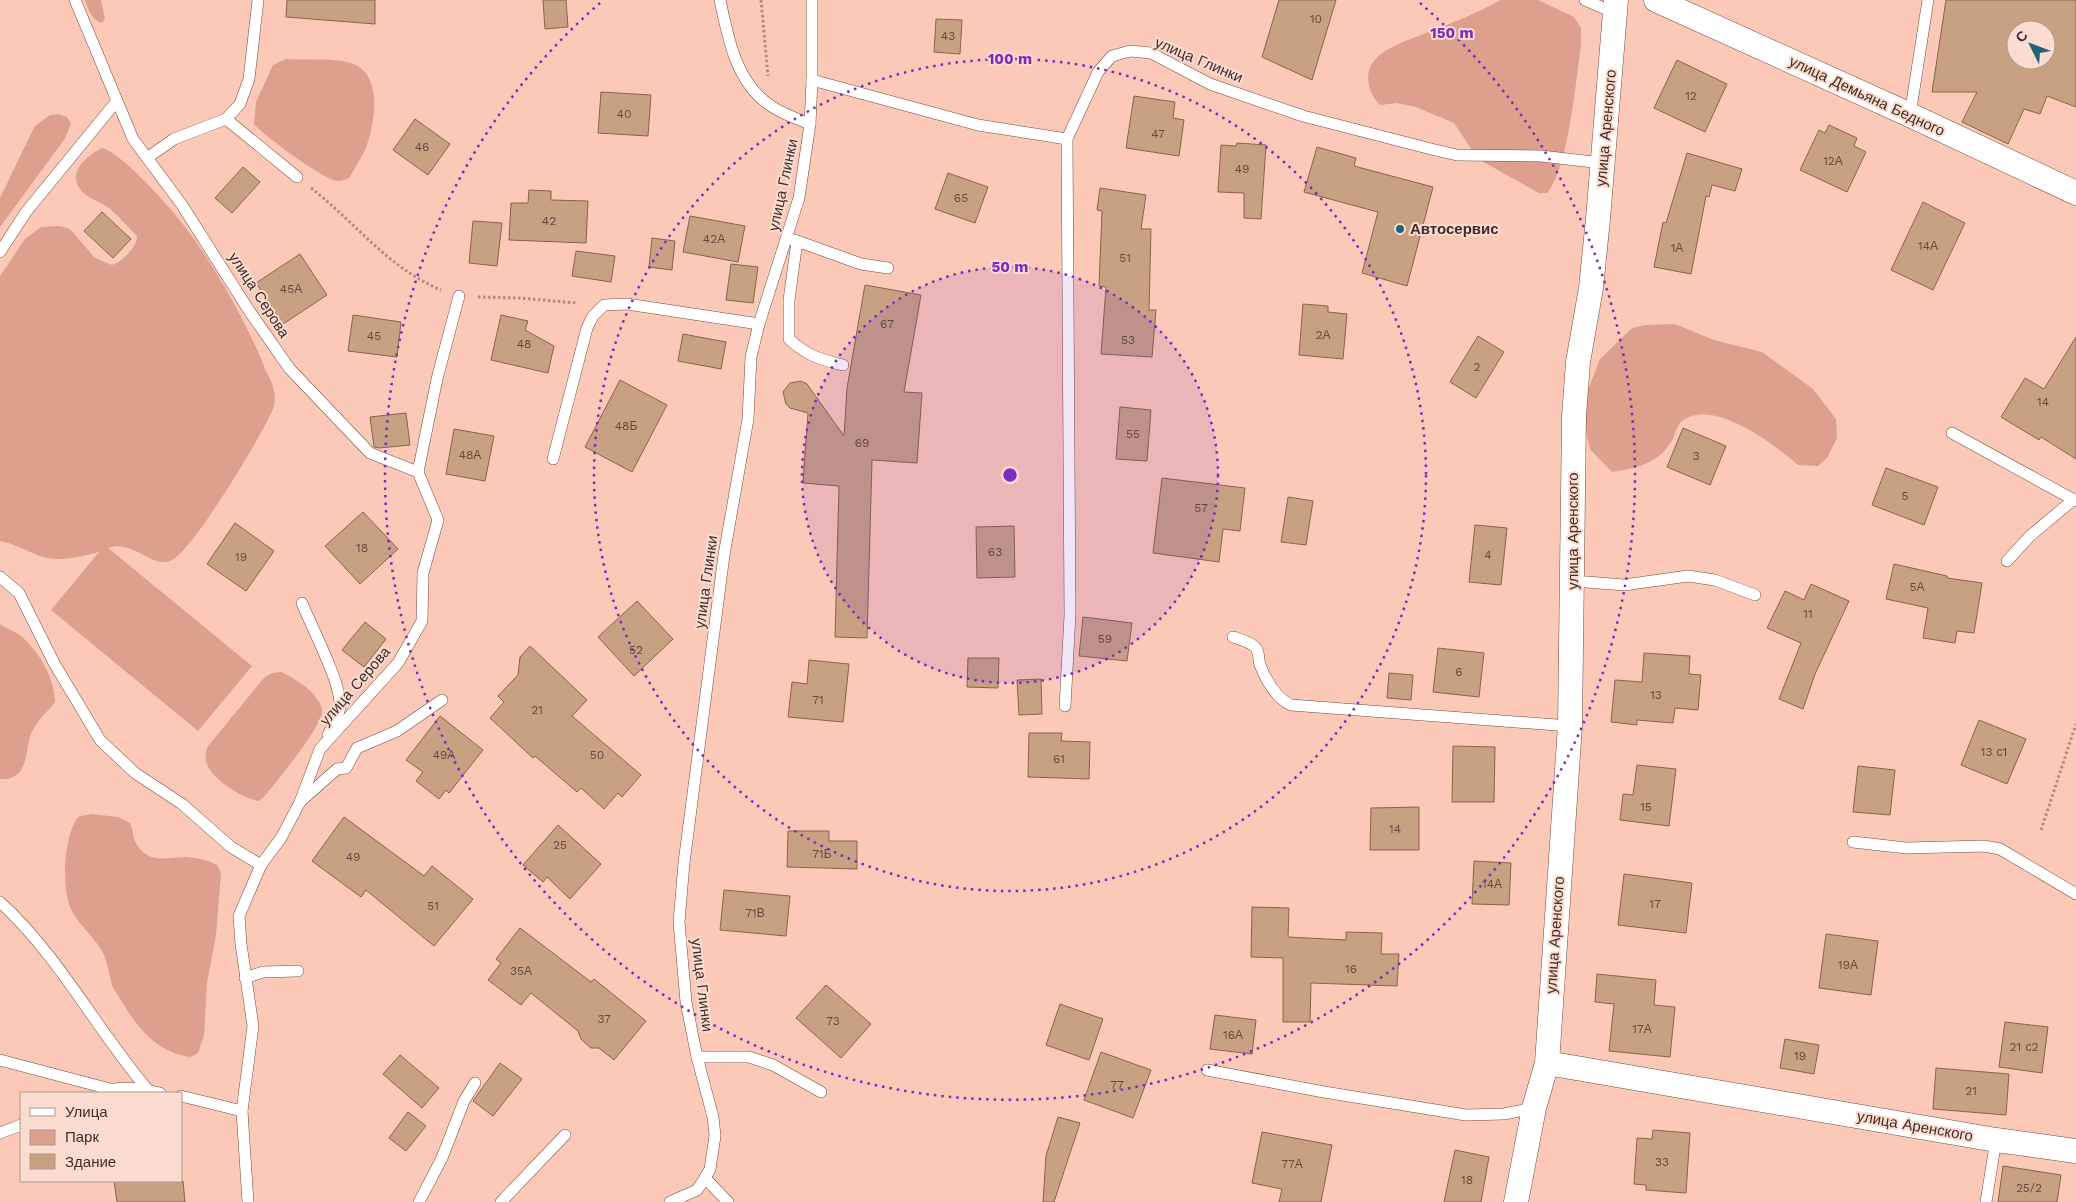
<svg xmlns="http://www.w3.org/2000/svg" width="2076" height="1202" font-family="'Work Sans',sans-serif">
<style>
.green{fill:#dca08c}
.building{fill:#c8a183;stroke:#886447;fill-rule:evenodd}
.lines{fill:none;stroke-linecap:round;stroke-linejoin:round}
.service-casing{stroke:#754b3c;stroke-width:12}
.minor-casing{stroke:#754b3c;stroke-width:25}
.path{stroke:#b18b7e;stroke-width:3;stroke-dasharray:2.5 2.5;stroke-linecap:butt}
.service{stroke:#fff;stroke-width:11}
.minor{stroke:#fff;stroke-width:24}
.ring{fill:none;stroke:#7b2cbf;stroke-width:2.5;stroke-dasharray:2.5 5}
.poi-dot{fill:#206476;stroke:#fbdcd1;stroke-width:2}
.labels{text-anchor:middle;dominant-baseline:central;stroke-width:4;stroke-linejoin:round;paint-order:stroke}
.number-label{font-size:12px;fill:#634a3e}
.street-label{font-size:15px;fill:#412d27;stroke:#fbdcd1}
.poi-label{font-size:15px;font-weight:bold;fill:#412d27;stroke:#fbdcd1;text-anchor:start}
.centre{fill:#7b2cbf;stroke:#fbdcd1;stroke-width:2.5}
.ring-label{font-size:15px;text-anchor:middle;font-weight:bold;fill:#7b2cbf;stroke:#fbdcd1;stroke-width:4;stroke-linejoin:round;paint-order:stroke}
</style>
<rect width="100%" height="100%" fill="#fcc9b8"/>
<g class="green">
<path d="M85 0H101L105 19 102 23C92 21 88 9 85 0Z"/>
<path d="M1501 0H1538L1574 17 1581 28V45C1576 80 1568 170 1547 193H1539L1478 159 1454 123 1416 107 1397 103 1380 105C1368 93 1363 73 1375 60 1386 46 1410 40 1426 33 1452 23 1477 13 1501 0Z"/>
<path d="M286 59C302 60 336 58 351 63 384 74 375 123 366 148 361 158 355 168 349 178 346 179 341 181 338 181 325 181 263 135 254 124L256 102 273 65Z"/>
<polygon points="59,114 67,117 71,124 64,140 0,227 0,198 28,140 35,126 50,115"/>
<path d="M102 148C121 152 173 210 186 228 217 270 244 318 264 366 267 374 273 383 274 391 275 396 275 405 273 409 262 435 194 549 172 560 152 570 134 539 108 548L252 666 198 731 51 610 99 552C79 557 57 563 37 555 23 549 15 544 0 541V276L25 239 41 227 59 226 70 229 95 258 112 265C122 262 137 247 137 236 128 227 119 216 109 208 102 203 93 200 86 195 63 177 84 157 102 148Z"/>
<path d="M1675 324 1714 340 1762 352 1813 389 1836 419 1837 438 1827 458 1818 466 1798 465C1775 445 1712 396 1681 422 1676 426 1675 437 1671 442 1658 464 1635 468 1612 472L1590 449 1585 427 1588 390 1600 359 1632 328 1646 325Z"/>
<path d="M0 624C6 629 15 631 21 636 39 651 55 679 55 702 49 710 40 718 35 726 22 745 33 781 0 779Z"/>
<path d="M281 672C295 678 320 694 322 710 324 725 275 783 264 797L259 801C243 799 209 778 206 761 205 756 206 751 208 746L264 678 272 673Z"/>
<path d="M91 814 118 817 130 823C133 829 133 840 137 845 150 865 169 857 187 857 198 858 207 860 217 865L221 873 216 935 207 983 204 1035 198 1053 190 1057C158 1052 140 1031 124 1005 120 998 115 992 112 985 109 975 108 965 104 955 96 938 79 926 71 909 61 888 64 835 78 817Z"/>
</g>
<g class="building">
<polygon points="287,0 375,0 375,24 286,17"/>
<polygon points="543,0 566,0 568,27 545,29"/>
<polygon points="1279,0 1336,0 1312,80 1262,57"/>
<path d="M1946 0H2076V107L2047 96 2040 114 2024 109 2008 144 1962 122 1977 92H1932ZM2016 30H2046V60H2016Z"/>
<polygon points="936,19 962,20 960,54 934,52"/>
<polygon points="1677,60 1727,84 1705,132 1654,108"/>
<polygon points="601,92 651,95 648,136 598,133"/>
<polygon points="1134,96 1175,102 1173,118 1184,120 1179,156 1126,148"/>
<polygon points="415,119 450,144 428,175 393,150"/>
<polygon points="1829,125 1857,138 1854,146 1866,152 1847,192 1800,170 1819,130 1825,133"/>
<polygon points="1237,143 1266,145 1261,219 1244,218 1244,193 1218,192 1221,145 1236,146"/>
<polygon points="1317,147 1356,158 1354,166 1433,187 1407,286 1362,273 1378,212 1304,192"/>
<polygon points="1687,153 1742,169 1735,191 1712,185 1709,197 1706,196 1691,274 1654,267 1663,222 1666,223"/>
<polygon points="243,167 260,182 232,213 215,198"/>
<polygon points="948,173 988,187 975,223 935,209"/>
<polygon points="1100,188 1146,195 1141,229 1151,229 1149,310 1156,310 1152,357 1101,354 1106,287 1099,286 1102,211 1097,210"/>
<polygon points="529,190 551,191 551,200 588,201 586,243 509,240 511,203 528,203"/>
<polygon points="1923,202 1965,223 1933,290 1891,270"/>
<polygon points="102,212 131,239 113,258 84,231"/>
<polygon points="690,216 745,226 738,262 683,252"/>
<polygon points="473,221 502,223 497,266 469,263"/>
<polygon points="652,238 675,241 672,270 649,267"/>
<polygon points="576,251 615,256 611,282 572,276"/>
<polygon points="300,254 327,295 283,324 256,283"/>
<polygon points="731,264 758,267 753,303 726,300"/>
<polygon points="865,285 921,295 904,392 922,393 917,463 872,460 867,638 835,637 839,486 803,483 808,413 790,408 786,404 783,392 790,383 801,381 807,384 844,436 847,388"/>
<polygon points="1303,304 1328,306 1328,312 1347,314 1343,359 1299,355"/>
<polygon points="353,315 401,322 397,357 348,351"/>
<polygon points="501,315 528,321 525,330 554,346 548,373 491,360"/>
<polygon points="683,334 726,342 721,369 678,361"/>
<polygon points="1478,336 1504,352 1476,398 1450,382"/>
<polygon points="2076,337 2076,459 2041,437 2039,440 2001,417 2025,378 2044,389"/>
<polygon points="620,380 667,405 632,472 585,447"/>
<polygon points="1120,407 1151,410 1147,461 1116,459"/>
<polygon points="406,413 410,445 379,448 374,447 370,417"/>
<polygon points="1683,428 1726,446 1710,485 1667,467"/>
<polygon points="454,429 494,436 485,481 446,474"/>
<polygon points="1886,468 1938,487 1924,525 1872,505"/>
<polygon points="1162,478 1245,488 1240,531 1223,529 1219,562 1153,553"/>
<polygon points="1288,497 1313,501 1306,545 1281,542"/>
<polygon points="363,512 398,549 360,584 325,546"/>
<polygon points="235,523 274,551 246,591 207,564"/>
<polygon points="1475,525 1507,528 1501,585 1469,582"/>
<polygon points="1014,526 1015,577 977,578 976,527"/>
<polygon points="1894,564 1947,576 1947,578 1982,583 1974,633 1957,631 1955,643 1923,638 1928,608 1886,599"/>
<polygon points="1811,584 1849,601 1815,674 1803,709 1779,699 1801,643 1767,628 1785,591 1804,600"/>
<polygon points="637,601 673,639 634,676 598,637"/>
<polygon points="1083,617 1132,623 1127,661 1079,656"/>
<polygon points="365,622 386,639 364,667 342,650"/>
<polygon points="530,646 587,700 572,716 641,775 622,797 618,793 604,809 581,788 577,792 535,756 533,758 490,718 504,702 498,696 518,675 520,657"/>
<polygon points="1438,648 1484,653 1479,697 1433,692"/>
<polygon points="1644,653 1690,656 1689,674 1701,675 1698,710 1675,708 1673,723 1637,720 1637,725 1611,722 1615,680 1642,682"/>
<polygon points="968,658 999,658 998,688 967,687"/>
<polygon points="809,660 849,664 843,722 788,717 792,682 807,684"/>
<polygon points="1389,673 1413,675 1411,700 1387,698"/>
<polygon points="1041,679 1042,714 1019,715 1017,680"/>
<polygon points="440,716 483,750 449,793 446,790 439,799 416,781 423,772 406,760"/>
<polygon points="1979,720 2026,739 2007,784 1961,765"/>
<polygon points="1029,733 1062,733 1061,741 1090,742 1089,779 1028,777"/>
<polygon points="1453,746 1495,747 1494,802 1452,802"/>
<polygon points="1637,765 1676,769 1669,826 1620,820 1623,794 1633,795"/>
<polygon points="1858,766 1895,770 1890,815 1853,812"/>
<polygon points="1419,807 1419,850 1370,850 1371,808"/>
<polygon points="344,817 424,876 432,866 473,899 434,946 366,890 361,897 312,861"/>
<polygon points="558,825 601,864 570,899 547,877 543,882 523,865"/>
<polygon points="788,831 829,831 829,841 857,841 857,869 787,867"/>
<polygon points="1474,861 1511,863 1509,905 1472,904"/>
<polygon points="1624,874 1692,883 1686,933 1618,925"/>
<polygon points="724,890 790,896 786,936 720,930"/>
<polygon points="1252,907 1289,908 1288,937 1346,940 1346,932 1382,933 1381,954 1399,954 1397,986 1311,983 1310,1022 1283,1022 1283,958 1251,957"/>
<polygon points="520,928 591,982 594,979 646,1021 614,1060 599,1048 591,1048 581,1039 578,1031 531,993 521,1005 488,980 501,963 496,959"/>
<polygon points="1826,934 1878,941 1871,995 1819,988"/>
<polygon points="1597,974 1656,980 1654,1005 1675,1007 1670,1057 1609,1051 1614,1004 1595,1002"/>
<polygon points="826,985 871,1024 841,1058 796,1018"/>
<polygon points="1060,1004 1103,1019 1089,1060 1046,1045"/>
<polygon points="1215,1015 1256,1020 1252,1054 1210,1049"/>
<polygon points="2005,1022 2048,1027 2042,1073 1999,1067"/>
<polygon points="1785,1039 1819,1045 1814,1074 1780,1068"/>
<polygon points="1101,1052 1151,1070 1133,1118 1084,1100"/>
<polygon points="400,1055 439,1088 422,1108 383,1074"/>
<polygon points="500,1063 522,1079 493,1116 473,1101"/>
<polygon points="1936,1068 2009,1074 2006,1115 1933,1109"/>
<polygon points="408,1112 426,1126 406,1151 389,1138"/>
<polygon points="1058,1117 1080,1123 1054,1202 1043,1202 1046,1156"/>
<polygon points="1653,1130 1690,1133 1686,1193 1646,1190 1646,1185 1634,1184 1637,1138 1652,1139"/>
<polygon points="1262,1132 1332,1145 1321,1202 1279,1202 1282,1189 1252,1183"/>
<polygon points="1455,1150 1489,1157 1481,1202 1444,1202"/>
<polygon points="2003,1166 2061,1175 2057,1202 1998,1202"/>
<polygon points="114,1181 183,1181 185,1202 117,1202"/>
</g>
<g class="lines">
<defs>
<g id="service">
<polyline points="75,0 133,139 182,205 248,309 289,368 370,453 418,472 438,520 423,573 422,621 398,663 320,749 300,802 281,838 261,865 239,916 241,944 253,1026 242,1111 248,1202"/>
<path d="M720 0C728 38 736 83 771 106 783 114 797 119 810 124"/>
<polyline points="1585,0 1617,14"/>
<polyline points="812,80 812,0"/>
<polyline points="1910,115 1928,0"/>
<polyline points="226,119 297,177"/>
<polyline points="147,158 174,139 226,119 240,104 249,79 258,0"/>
<path d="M787 238 797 241 789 300V339C806 355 821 360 843 365"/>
<polyline points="797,241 861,264 888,268"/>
<polyline points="0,252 26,212 116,102"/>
<polyline points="1952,433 2076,501"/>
<polyline points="553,459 587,328 593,316 604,305 627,304 759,324"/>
<polyline points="418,472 437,379 459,296"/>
<polyline points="2007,561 2030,536 2073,500"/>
<polyline points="0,577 19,593 54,663 100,740 135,773 182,804 231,847 261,865"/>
<polyline points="1574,581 1624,585 1688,576 1715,580 1755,595"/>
<path d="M302 603C312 628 338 677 340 702 341 713 333 725 328 735"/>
<path d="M1233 637C1239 639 1250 642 1255 647 1260 652 1258 659 1260 665 1266 680 1276 698 1291 705L1570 726"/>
<polyline points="1065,706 1070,615 1067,139 1098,72 1112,56 1130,51 1151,53 1210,84 1303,116 1435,150 1457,155 1541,156 1602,163"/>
<polyline points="301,801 337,769 346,768 357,748 397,731 442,700"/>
<polyline points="1853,842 1906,848 1984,846 2000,849 2076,894"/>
<path d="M0 902C60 957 96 1029 148 1090"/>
<polyline points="245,978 263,972 298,971"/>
<polyline points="697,1057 749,1057 773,1065 821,1092"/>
<polyline points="0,1060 110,1089"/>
<polyline points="1207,1070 1324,1092 1466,1115 1504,1114 1534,1108"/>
<path d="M103 1092C119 1085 143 1089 160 1093"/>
<polyline points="181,1096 242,1111"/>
<polyline points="0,1133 21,1125"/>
<polyline points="705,1178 728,1202"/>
<polyline points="419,1202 442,1158 464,1101 475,1083"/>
<polyline points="501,1202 565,1135"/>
<polyline points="670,1202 697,1190 705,1178 710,1169 715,1136 713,1117 697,1057 686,1002 679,922 684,863 724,555 748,419 751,357 759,324 799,198 810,124 812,80 978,125 1067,139"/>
<polyline points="1986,1202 1996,1140"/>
</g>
<g id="minor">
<polyline points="1656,0 1910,115 2076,193"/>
<polyline points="1547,1063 1996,1140 2076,1151"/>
<polyline points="1516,1202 1534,1108 1547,1063 1570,726 1574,416 1578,362 1591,288 1598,219 1616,0"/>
</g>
</defs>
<use href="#service" class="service-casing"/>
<use href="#minor" class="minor-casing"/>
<g class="path">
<polyline points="761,0 768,76"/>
<path d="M311 188C355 222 388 268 441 290"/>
<polyline points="478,297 519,298 577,303"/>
<polyline points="2041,830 2076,724"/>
</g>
<use href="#service" class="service"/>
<use href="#minor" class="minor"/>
</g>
<circle cx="1010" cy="475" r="208" fill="#7b2cbf" fill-opacity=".12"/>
<g class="ring">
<circle cx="1010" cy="475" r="208"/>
<circle cx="1010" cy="475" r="416"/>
<path d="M1420 3A625 625 0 1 1 600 3"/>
</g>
<circle class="poi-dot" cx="1400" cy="229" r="5"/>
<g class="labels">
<g class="number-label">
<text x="1316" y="19">10</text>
<text x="948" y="36">43</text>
<text x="1691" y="96">12</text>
<text x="624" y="114">40</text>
<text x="1158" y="134">47</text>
<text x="422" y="147">46</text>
<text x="1833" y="161">12А</text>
<text x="1242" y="169">49</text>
<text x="961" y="198">65</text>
<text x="549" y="221">42</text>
<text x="714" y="239">42А</text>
<text x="1928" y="246">14А</text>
<text x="1677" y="248">1А</text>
<text x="1125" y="258">51</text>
<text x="291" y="289">45А</text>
<text x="887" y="324">67</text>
<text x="1323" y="335">2А</text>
<text x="374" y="336">45</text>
<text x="1128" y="340">53</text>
<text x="524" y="344">48</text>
<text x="1477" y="367">2</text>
<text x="2043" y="402">14</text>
<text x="626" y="426">48Б</text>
<text x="1133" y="434">55</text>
<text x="862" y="443">69</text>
<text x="470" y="455">48А</text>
<text x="1696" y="456">3</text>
<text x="1905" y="496">5</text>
<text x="1201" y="508">57</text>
<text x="362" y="548">18</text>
<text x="995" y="552">63</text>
<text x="1488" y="555">4</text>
<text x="241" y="557">19</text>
<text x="1917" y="587">5А</text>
<text x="1808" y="614">11</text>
<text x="1105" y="639">59</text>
<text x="636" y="650">52</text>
<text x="1459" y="672">6</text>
<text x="1656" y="695">13</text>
<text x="818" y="700">71</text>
<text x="537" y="710">21</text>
<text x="1994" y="752">13 с1</text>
<text x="444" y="755">49А</text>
<text x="597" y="755">50</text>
<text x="1059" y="759">61</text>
<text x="1646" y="807">15</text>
<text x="1395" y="829">14</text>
<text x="560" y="845">25</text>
<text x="822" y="854">71Б</text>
<text x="353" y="857">49</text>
<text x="1492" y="884">14А</text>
<text x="1655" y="904">17</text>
<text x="433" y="906">51</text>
<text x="755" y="913">71В</text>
<text x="1848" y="965">19А</text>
<text x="1351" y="969">16</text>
<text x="521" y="971">35А</text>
<text x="604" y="1019">37</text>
<text x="833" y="1021">73</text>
<text x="1642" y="1029">17А</text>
<text x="1233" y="1035">16А</text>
<text x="2024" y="1047">21 с2</text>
<text x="1800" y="1056">19</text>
<text x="1117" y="1085">77</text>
<text x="1971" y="1091">21</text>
<text x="1662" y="1162">33</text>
<text x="1292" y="1164">77А</text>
<text x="1467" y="1180">18</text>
<text x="2029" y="1188">25/2</text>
</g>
<g class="street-label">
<text transform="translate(1199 60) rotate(23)">улица Глинки</text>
<text transform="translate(1867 96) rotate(25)">улица Демьяна Бедного</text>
<text transform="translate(1606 128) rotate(-85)">улица Аренского</text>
<text transform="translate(783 185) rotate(-78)">улица Глинки</text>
<text transform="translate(259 295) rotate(57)">улица Серова</text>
<text transform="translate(1573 531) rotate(-90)">улица Аренского</text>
<text transform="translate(706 582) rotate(-82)">улица Глинки</text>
<text transform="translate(355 686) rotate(-49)">улица Серова</text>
<text transform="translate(1555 935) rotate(-86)">улица Аренского</text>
<text transform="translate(702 985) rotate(83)">улица Глинки</text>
<text transform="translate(1915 1126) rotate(10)">улица Аренского</text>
</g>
<g class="poi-label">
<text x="1410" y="229">Автосервис</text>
</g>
</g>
<circle cx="1010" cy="475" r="8" class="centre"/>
<g class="ring-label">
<text x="1452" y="38">150 m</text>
<text x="1010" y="64">100 m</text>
<text x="1010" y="272">50 m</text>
</g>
<rect x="20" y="1092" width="162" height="90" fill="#fbdcd1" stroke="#b1968d"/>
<rect x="30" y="1108" width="25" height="8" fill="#ffffff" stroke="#b1968d"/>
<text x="65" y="1117" font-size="15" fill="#412d27">Улица</text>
<rect x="30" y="1130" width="25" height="15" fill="#dca08c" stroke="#b1968d"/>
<text x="65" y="1142" font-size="15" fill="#412d27">Парк</text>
<rect x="30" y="1154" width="25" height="15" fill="#c8a183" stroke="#b1968d"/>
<text x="65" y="1167" font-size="15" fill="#412d27">Здание</text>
<g transform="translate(2031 45) rotate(312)"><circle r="24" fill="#fbdcd1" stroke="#b1968d"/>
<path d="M0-4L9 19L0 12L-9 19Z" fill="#206476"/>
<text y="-8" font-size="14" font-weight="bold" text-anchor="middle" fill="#412d27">С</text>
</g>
</svg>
